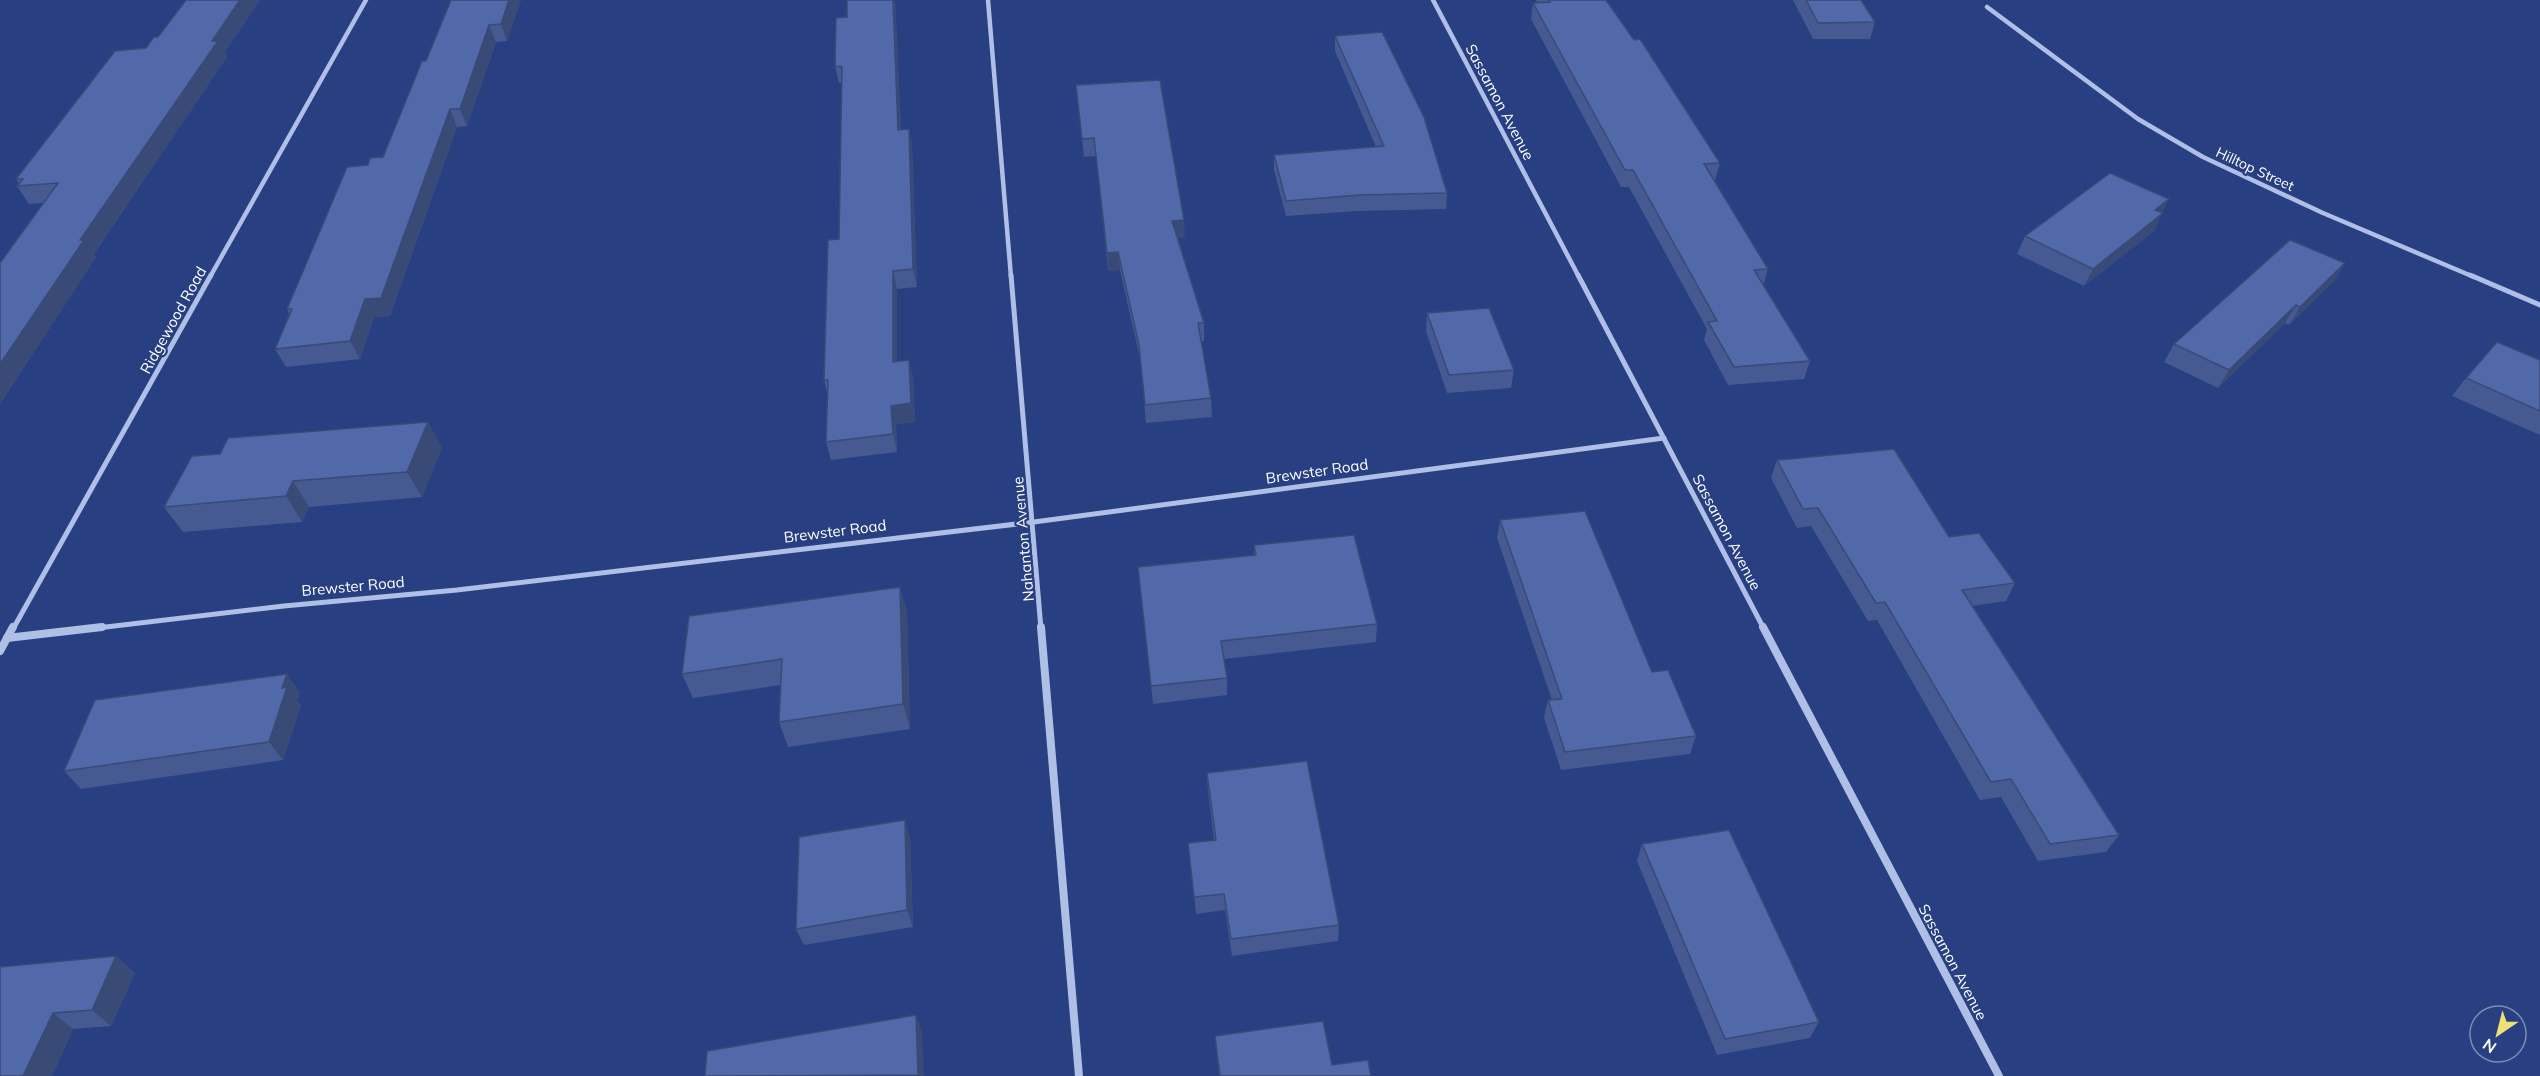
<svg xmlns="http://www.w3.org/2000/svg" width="2540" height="1076" font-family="Mulish,sans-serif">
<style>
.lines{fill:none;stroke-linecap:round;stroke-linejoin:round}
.minor-far2{stroke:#b0bfe6;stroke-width:4.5}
.minor-far1{stroke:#b0bfe6;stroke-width:5}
.minor{stroke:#b0bfe6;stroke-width:8}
.wall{fill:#465a91}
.shaded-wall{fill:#394a76}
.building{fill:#5169a9;stroke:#394a76;stroke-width:1.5}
.labels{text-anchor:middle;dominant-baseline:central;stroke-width:4.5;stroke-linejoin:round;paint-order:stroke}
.far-street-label{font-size:14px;fill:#fff;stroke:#283f81}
.street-label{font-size:15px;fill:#fff;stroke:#283f81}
</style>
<rect width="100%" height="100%" fill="#283f81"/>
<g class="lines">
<g class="minor-far2">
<polyline points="988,0 1011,277"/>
<polyline points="1433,0 1579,277"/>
<polyline points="1987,7 2138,119 2203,157 2323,213 2474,277"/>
<polyline points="210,277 366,0"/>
</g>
<g class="minor-far1">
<polyline points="1011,275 1041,629"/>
<polyline points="1578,275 1764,629"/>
<polyline points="2470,275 2540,305"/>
<polyline points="13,629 211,275"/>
<polyline points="89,629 284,606 457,590 1034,522 1664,438"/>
</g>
<g class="minor">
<polyline points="1041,627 1079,1076"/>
<polyline points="1763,627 1999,1076"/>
<polyline points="7,638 102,627"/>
<polyline points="0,651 13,627"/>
</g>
</g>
<g class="wall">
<polygon points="186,0 260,0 225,52 227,57 94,254 96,257 0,404 0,263 44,203 29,204 17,186 19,184 16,179 146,48 158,37"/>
<polygon points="521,0 507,41 496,42 467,126 457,127 390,316 374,317 360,359 286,367 275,349 289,314 287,309 368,165 383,157 426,61"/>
<polygon points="895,0 901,130 909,129 912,147 917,287 897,289 897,362 909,360 913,378 915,422 896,424 897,452 831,460 826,442 827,393 824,380 839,239 842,83 839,83 835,66 847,17"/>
<polygon points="1536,0 1606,0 1720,163 1715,180 1713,180 1768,269 1763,286 1810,361 1804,379 1728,385 1704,340 1707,329 1629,187 1621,187 1531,19 1533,3 1538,3"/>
<polygon points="1793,0 1861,0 1875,22 1870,39 1813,39"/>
<polygon points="1335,36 1447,193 1446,209 1358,211 1286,216 1274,170 1274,155 1376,147 1335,51"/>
<polygon points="1076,85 1185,237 1178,238 1204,323 1204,341 1201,341 1211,398 1212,417 1146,423 1141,363 1120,270 1108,271 1096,156 1084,157"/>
<polygon points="2162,213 2154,231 2084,286 2017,254 2025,236"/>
<polygon points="2345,263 2334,281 2289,325 2285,323 2218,388 2164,362 2174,344"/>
<polygon points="1427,313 1514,370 1511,388 1447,393 1426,331"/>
<polygon points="2540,360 2540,435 2452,396 2466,378"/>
<polygon points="442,447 422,497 309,507 302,522 183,532 164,507"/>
<polygon points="1777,460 1949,537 2015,583 2006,601 1972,606 2119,835 2106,852 2038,861 2001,797 1980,800 1877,620 1868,621 1811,526 1797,528 1771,478"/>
<polygon points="1500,520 1652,672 1696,736 1690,754 1561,770 1544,718 1548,700 1552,700 1497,538"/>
<polygon points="1254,545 1377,624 1376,642 1224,659 1227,678 1227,695 1153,704 1140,585 1254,555"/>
<polygon points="900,587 907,612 910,729 788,747 779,722 780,685 693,698 682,674"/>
<polygon points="300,692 297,701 301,705 283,760 81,789 64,771"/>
<polygon points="1207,773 1339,925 1338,941 1232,956 1225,910 1196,914 1188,843 1214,840 1208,791"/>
<polygon points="910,837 913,927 804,945 796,929"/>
<polygon points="1642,844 1819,1022 1810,1038 1717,1055 1637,861"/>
<polygon points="116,956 135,973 111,1026 73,1029 52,1076 0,967"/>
<polygon points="1215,1036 1332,1065 1371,1076 1219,1076"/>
</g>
<g class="shaded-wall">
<polygon points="240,0 260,0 225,52 227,57 94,254 96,257 0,404 0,364 80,240"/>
<polygon points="509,0 521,0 507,41 501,24"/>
<polygon points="893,0 895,0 902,148 898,130"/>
<polygon points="489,25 496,42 467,126 460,109"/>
<polygon points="450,109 457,127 390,316 374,317 360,359 350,341 365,299"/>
<polygon points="909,129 912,147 917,287 913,269"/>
<polygon points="2169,199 2154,231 2084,286 2093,269 2155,210"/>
<polygon points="1184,220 1185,237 1173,239 1172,221"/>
<polygon points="1118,252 1120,270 1108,271 1107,253"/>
<polygon points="2345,263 2334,281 2289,325 2300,307"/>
<polygon points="893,271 897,289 897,380 893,362"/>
<polygon points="2296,305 2285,323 2218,388 2229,370"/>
<polygon points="909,360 913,378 915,422 896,424 897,452 893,434 891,406"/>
<polygon points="428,422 442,447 422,497 407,472"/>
<polygon points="293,481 309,507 302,522 286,496"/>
<polygon points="900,587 907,612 910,729 903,704"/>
<polygon points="287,674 300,692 297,701 301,705 283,760 269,742 282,688"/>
<polygon points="905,820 910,837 913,927 907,910"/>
<polygon points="116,956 135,973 111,1026 92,1010"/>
<polygon points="53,1013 73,1029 52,1076 23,1076"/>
<polygon points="916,1015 922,1031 924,1076 915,1076"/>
</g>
<g class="building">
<polygon points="186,0 240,0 212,41 218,41 80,240 84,240 0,364 0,263 58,183 17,186 23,179 16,179 115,51 146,48 154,37 158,37"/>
<polygon points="451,0 509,0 501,24 489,25 460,109 450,109 381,298 365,299 350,341 275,349 292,309 287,309 347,167 368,165 370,158 383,157 422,61 426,61"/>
<polygon points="847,0 893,0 898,130 909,129 913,269 893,271 893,362 909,360 911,403 891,406 893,434 826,442 828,380 824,380 828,240 839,239 842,67 835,66 836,18 847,17"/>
<polygon points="1548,0 1606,0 1634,40 1640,39 1720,163 1704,164 1768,269 1754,270 1810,361 1734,367 1708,322 1717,321 1633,170 1625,170 1533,3 1550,2"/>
<polygon points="1806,0 1861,0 1875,22 1818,23"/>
<polygon points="1382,32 1424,117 1447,193 1359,195 1286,201 1274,155 1384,146 1335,36"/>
<polygon points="1160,80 1184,220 1172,221 1204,323 1198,323 1211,398 1145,405 1139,345 1118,252 1107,253 1094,138 1082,139 1076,85"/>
<polygon points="2110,173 2169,199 2155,210 2163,213 2093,269 2025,236"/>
<polygon points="2290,240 2345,263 2300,307 2296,305 2229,370 2174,344"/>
<polygon points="1489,308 1514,370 1449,375 1427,313"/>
<polygon points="2497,342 2540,360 2540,411 2466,378"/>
<polygon points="428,422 407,472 293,481 286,496 164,507 192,456 220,454 228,438"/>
<polygon points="1894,449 1949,537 1979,533 2015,583 1962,590 2119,835 2050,844 2011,779 1991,782 1885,602 1876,603 1818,508 1803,509 1777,460"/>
<polygon points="1585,511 1652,672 1668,670 1696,736 1565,752 1548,700 1562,699 1500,520"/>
<polygon points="1354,535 1377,624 1221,641 1227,678 1151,686 1138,567 1256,555 1254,545"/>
<polygon points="900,587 903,704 779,722 782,659 682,674 689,616"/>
<polygon points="287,674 282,688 287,687 269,742 64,771 95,700"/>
<polygon points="1307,761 1339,925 1231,939 1224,894 1194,897 1188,843 1216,840 1207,773"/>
<polygon points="905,820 907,910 796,929 799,837"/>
<polygon points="1729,830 1819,1022 1725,1039 1642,844"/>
<polygon points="116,956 92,1010 53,1013 23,1076 0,1076 0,967"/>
<polygon points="916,1015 918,1075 705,1076 707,1051"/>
<polygon points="1323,1021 1332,1065 1368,1060 1371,1076 1220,1076 1215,1036"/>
</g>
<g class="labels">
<g class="far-street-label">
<text transform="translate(2255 169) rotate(25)">Hilltop Street</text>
</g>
<g class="street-label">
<text transform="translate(1500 102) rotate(62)">Sassamon Avenue</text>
<text transform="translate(173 320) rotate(-61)">Ridgewood Road</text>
<text transform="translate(1317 471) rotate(-8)">Brewster Road</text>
<text transform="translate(835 531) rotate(-7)">Brewster Road</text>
<text transform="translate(1727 532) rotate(62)">Sassamon Avenue</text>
<text transform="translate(1023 539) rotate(-95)">Nahanton Avenue</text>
<text transform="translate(353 586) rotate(-5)">Brewster Road</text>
<text transform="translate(1953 962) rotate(62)">Sassamon Avenue</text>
</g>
</g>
<g transform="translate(2498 1034) rotate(215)"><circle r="28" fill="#283f81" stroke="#7e8cb3" stroke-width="1.5"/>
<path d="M0-4.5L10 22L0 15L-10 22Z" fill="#ede077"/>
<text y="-9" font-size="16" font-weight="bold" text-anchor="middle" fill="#ffffff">N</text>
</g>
</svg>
